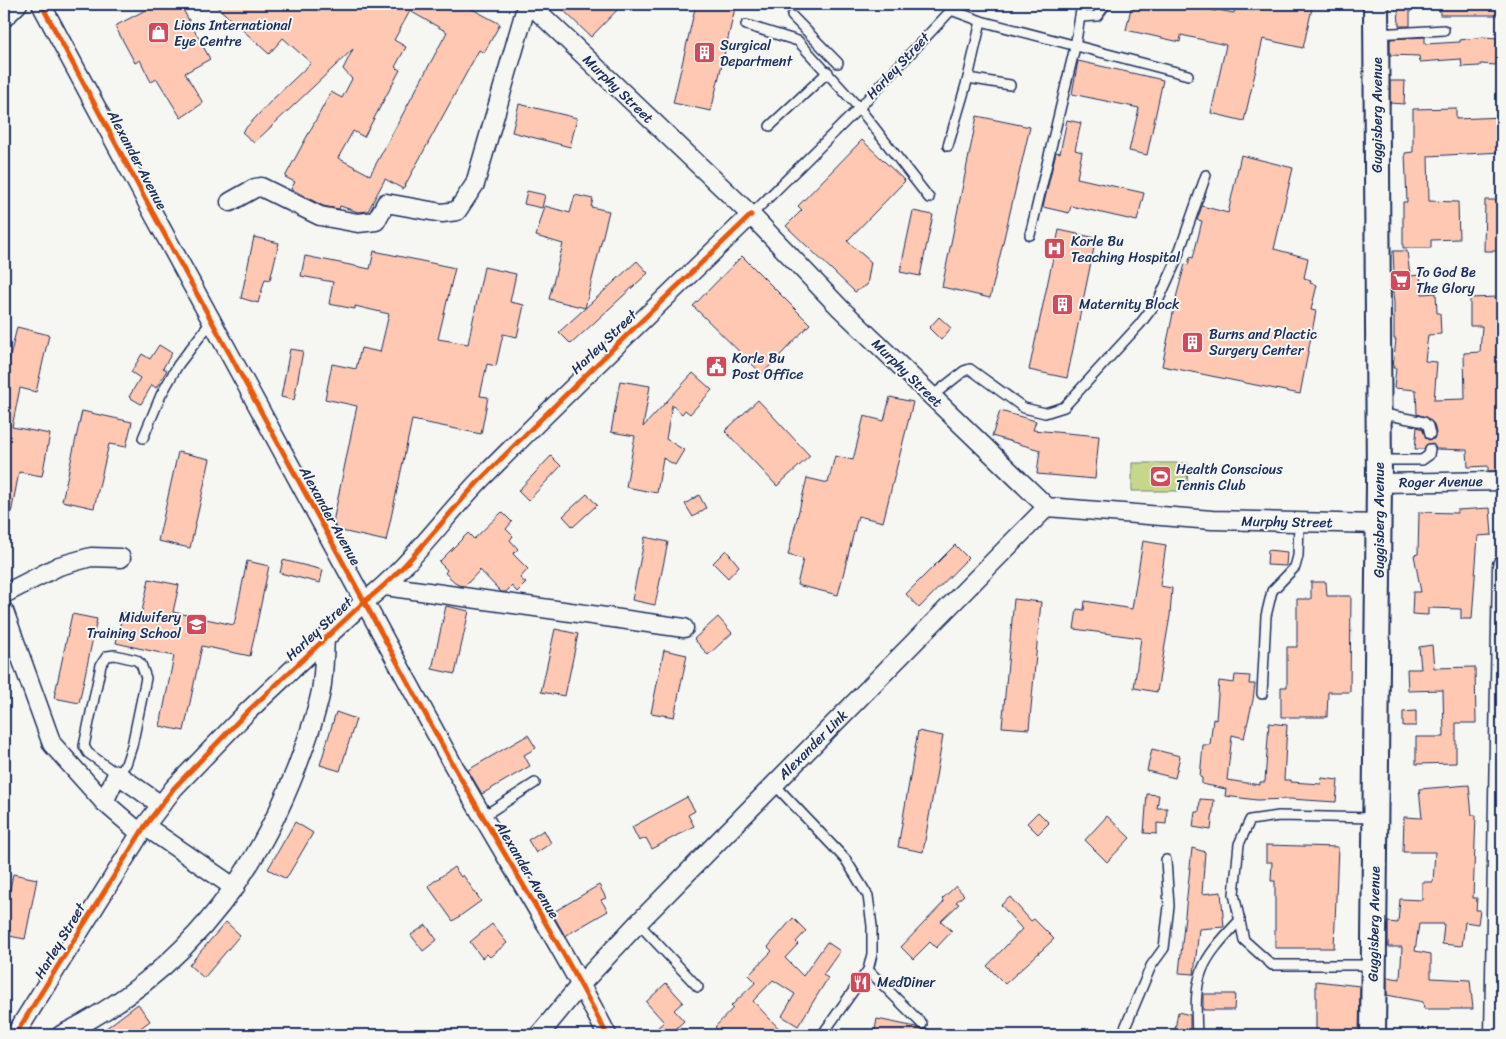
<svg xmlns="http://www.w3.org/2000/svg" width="1506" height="1039" font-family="Sriracha,sans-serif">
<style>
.green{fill:#c6d78b;stroke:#708374}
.building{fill:#ffc8b2;stroke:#1b2f5e;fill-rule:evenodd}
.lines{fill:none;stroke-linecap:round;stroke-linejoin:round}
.service-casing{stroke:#1b2f5e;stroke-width:12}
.minor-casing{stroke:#1b2f5e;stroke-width:21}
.secondary-casing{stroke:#1b2f5e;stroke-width:28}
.service{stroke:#f6f6f2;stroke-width:9}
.minor{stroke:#f6f6f2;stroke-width:18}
.secondary{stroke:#f6f6f2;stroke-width:24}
.cycleway-casing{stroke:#f6f6f2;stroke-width:8}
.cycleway{stroke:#e8590c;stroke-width:5}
.labels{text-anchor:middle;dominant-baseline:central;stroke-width:4;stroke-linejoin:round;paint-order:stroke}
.poi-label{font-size:14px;fill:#1b2f5e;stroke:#f6f6f2;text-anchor:start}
.street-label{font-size:14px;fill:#1b2f5e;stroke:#f6f6f2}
</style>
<rect width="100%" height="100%" fill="#f6f6f2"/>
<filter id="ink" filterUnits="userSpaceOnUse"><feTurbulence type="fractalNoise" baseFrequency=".02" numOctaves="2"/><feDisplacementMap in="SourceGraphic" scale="10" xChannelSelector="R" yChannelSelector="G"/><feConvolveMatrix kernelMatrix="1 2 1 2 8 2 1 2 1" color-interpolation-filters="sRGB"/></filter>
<g filter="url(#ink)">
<polygon class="green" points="1132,463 1188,463 1187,491 1132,491"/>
<g class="building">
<polygon points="157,4 180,4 210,59 185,73 203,103 181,118 157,79 151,82 140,60 135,63 115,26"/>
<path d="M214 4H463L500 24 484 53 479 50 403 189 385 179 368 211 358 212 340 206 339 209 323 206 291 189 295 182 285 177 331 92 342 98 352 79 343 69 353 49 254 143 242 132 272 100 311 63 283 38 269 54ZM410 11 447 32 370 175 338 158 353 131 364 137 400 70 395 67 406 47 394 40Z"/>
<polygon points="557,4 623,4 591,37"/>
<polygon points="696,4 736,4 711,111 673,103"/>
<polygon points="1132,4 1193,4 1208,7 1214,11 1218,10 1234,13 1236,4 1313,4 1303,48 1263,39 1244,121 1211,113 1226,45 1181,35 1180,42 1126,30"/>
<rect x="1440" y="4" width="62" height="11"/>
<polygon points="1398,6 1410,6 1410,26 1399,26"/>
<polygon points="1425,37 1425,44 1460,42 1460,40 1483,37 1498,38 1497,44 1502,44 1502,59 1497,59 1497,65 1480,64 1480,66 1462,67 1461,59 1420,62 1419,56 1390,55 1390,39"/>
<polygon points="1078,61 1163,80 1147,155 1129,151 1139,108 1072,94"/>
<polygon points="1390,81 1405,81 1404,104 1390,103"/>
<polygon points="519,104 577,118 570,147 512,132"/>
<polygon points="1456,108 1456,119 1502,117 1502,152 1428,156 1429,201 1458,202 1459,239 1431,240 1431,248 1403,248 1403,202 1407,202 1405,153 1413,152 1413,109"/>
<polygon points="977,116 1030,127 990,298 942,287"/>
<polygon points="1067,120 1081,123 1075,150 1082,152 1077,178 1144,193 1137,221 1071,206 1069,213 1043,207 1056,152 1060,153"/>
<polygon points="862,140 905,181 847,241 871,262 867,285 855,292 786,226 802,210 798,206"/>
<polygon points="1241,155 1293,168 1274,249 1308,258 1304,278 1311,280 1310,283 1317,285 1311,310 1316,311 1300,394 1162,366 1177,294 1185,264 1188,265 1190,257 1193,258 1202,221 1197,220 1202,206 1228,213"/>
<polygon points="527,191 545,195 542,208 524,204"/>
<polygon points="575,195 593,199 591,207 609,211 585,308 549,299 563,244 536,236 545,206 570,213"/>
<polygon points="1485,200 1502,200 1502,251 1484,251"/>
<polygon points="913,211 933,215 920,276 900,272"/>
<polygon points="1059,230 1096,238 1067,378 1029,370"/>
<polygon points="254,237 279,243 270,280 265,279 258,303 241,298"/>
<polygon points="374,251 455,268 438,339 468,344 484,267 516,274 510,302 524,305 517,337 503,334 496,366 487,364 480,396 488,397 481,434 412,420 386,541 337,530 333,522 357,406 325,399 332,364 356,369 361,348 380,352 389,314 355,306 355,309 329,304 333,282 301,276 305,256 370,269"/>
<polygon points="1393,251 1407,251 1410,276 1420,275 1422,294 1436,293 1437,313 1440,313 1441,334 1428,335 1425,361 1437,362 1434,400 1465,399 1464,353 1480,352 1482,326 1470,326 1470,298 1497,297 1498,328 1502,329 1502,470 1488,471 1488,466 1468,467 1467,450 1436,449 1431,443 1426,445 1424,449 1415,449 1417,427 1422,429 1428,440 1434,439 1436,433 1434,424 1428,418 1417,414 1416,390 1394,388 1396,368 1393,368 1396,339 1394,339 1394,303 1391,274 1394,272"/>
<polygon points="742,256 810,324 762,374 693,306"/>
<polygon points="637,261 648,273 571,344 559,332"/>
<polygon points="939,317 951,328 941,340 929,328"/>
<polygon points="17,327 49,335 36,392 20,388 12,427 50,434 42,476 19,472 10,519 4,518 4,382"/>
<polygon points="159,345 172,353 163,368 167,370 156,388 152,385 141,404 129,397 140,378 131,372 142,354 150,359"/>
<polygon points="290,349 303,351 294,400 281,397"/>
<polygon points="693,373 712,390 690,414 685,410 682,414 672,405 666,439 684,450 675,465 663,458 657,493 626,487 635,436 611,432 620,381 650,386 643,427"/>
<polygon points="890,397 913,402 883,522 858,516 838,595 797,585 803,559 788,555 807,478 828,483 835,456 853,460 864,416 884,421"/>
<polygon points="758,400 810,456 777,486 725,431"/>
<polygon points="82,411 132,422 126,447 109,444 94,508 62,501"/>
<polygon points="1000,411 1036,421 1033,430 1099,436 1095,479 1037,474 1040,450 992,436"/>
<polygon points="178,452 210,459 190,548 158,541"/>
<polygon points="551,456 561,466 528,501 518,491"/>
<polygon points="587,494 597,505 573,527 563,516"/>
<polygon points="699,495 706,508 693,517 685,504"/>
<polygon points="1490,508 1492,535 1478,536 1472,619 1461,619 1461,609 1428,608 1428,615 1412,614 1413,592 1421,592 1414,555 1418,554 1419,512 1457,513 1457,510"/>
<polygon points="502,512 512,522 506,529 513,536 510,540 518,549 513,554 528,569 520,578 526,583 517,592 512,586 506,592 501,592 480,570 465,586 458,585 445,573 447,570 439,562 468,533 474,539"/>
<polygon points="645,537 668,542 655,605 632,600"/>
<polygon points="1143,541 1166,545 1160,586 1172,588 1170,616 1157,692 1134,688 1141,638 1074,629 1077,609 1084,610 1085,601 1132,609"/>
<polygon points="955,545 968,558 919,608 906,594"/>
<polygon points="726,550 739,566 728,578 713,563"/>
<polygon points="1268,550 1287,552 1286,566 1267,565"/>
<polygon points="283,560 323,570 320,583 280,573"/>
<polygon points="247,561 269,566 250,656 202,646 184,731 160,726 174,656 116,643 123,612 141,616 149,579 179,585 173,612 234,625"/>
<polygon points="1311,582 1326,582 1327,596 1351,596 1350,692 1328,692 1327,717 1281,717 1281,687 1287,687 1287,647 1297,647 1297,599 1311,599"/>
<polygon points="1014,599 1041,602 1029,729 1002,727"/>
<polygon points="446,606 469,611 455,674 432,669"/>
<polygon points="72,614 97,619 79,703 54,698"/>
<polygon points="718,617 732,633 708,655 694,639"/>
<polygon points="555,629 578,634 565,696 541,692"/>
<polygon points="1432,645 1434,668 1475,667 1476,723 1456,723 1456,763 1416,764 1416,737 1444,737 1443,690 1408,691 1407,669 1421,669 1419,647"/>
<polygon points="664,650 687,655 674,717 651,713"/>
<polygon points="1235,675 1250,676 1249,684 1255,684 1253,700 1244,738 1232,735 1227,780 1260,785 1260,782 1265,782 1269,723 1287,725 1284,780 1291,780 1291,782 1321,784 1322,778 1338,780 1336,802 1290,799 1257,800 1225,796 1226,789 1202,784 1202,778 1200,777 1203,745 1210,745 1213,719 1216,720 1219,681 1234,683"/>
<polygon points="1416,711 1416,726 1403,726 1403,712"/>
<polygon points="336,712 356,719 340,771 320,765"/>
<polygon points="918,731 943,736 923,852 898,847"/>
<polygon points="528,735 536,748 524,755 530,766 482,794 468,770"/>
<polygon points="1152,749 1180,756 1175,778 1147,771"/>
<polygon points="1469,785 1472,815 1476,815 1473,898 1477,898 1476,910 1480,910 1478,924 1465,922 1462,946 1442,944 1444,924 1419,924 1415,951 1431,954 1431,978 1470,980 1473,1009 1424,1009 1423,1002 1387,995 1387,977 1400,979 1402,947 1388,947 1388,922 1398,923 1400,899 1422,900 1422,882 1433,882 1435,852 1403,852 1404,817 1422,818 1419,789"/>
<polygon points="1147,794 1159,795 1157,808 1167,808 1166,824 1157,823 1157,834 1144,833"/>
<polygon points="687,797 695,811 688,815 694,826 652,849 646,838 639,841 632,827"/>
<polygon points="1200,799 1214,800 1211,830 1193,827 1195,812 1199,812"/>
<polygon points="1038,812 1049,823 1038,834 1027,823"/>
<polygon points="1107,816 1130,838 1107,862 1085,840"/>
<polygon points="295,822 313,833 286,879 268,869"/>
<polygon points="544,830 551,843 536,853 528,840"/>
<polygon points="1266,845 1338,847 1334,948 1275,948 1275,881 1271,881 1272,862 1266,862"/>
<polygon points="1192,848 1205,852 1202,894 1221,892 1224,927 1199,929 1194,974 1179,973"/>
<polygon points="454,867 461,877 463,875 481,901 453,921 428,886"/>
<polygon points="13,874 37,879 25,939 4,935 4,918"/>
<polygon points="599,885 606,898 601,900 608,911 565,936 552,913"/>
<polygon points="956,886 964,895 956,902 959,904 941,921 952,931 936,948 930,942 913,959 901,947 944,902 942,899"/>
<polygon points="1010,897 1031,921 1034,919 1054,939 1005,984 987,966 1022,929 1001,905"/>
<polygon points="793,918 806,931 796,942 798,944 785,958 803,976 827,942 840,951 823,975 828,978 798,1026 782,1016 795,994 773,980 753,1001 785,1035 723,1035 715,1027 733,1008 731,1006 756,982 749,975 772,951 768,947"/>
<polygon points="226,922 240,935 204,978 189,965"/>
<polygon points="492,924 507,943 490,957 487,954 482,958 470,942"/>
<polygon points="426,925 437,940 423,951 411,935"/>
<polygon points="1316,981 1360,986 1359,1035 1316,1035"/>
<polygon points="666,983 683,1002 674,1010 684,1021 669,1035 649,1035 664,1022 646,1002"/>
<polygon points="1203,994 1235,994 1234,1010 1203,1010"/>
<polygon points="138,1004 150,1021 131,1035 97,1035"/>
<polygon points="1178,1012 1190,1015 1190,1035 1174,1035"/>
<polygon points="877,1019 916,1027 921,1030 928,1029 927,1035 874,1035"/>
</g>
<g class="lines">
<defs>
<g id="service">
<polyline points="948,4 951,10 981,21 1188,75"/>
<polyline points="1214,5 1214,4"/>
<polyline points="792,16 838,63"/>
<polyline points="1080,17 1097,16 1106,4"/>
<polyline points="746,25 798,41 859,108 929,198"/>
<polyline points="1377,34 1444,30"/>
<polyline points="968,78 1010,85"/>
<polyline points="770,126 828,72"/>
<polyline points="948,146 968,78 981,21"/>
<polyline points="751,215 859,108 957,4"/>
<polyline points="1030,235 1075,47 1082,4"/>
<polyline points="931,397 964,371 970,369 1024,408 1045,413 1064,407 1140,324 1159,299 1175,264 1206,175"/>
<polyline points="1379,413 1424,422 1428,426 1430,434"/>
<polyline points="143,438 161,395 178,365 211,322"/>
<polyline points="1379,460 1422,460 1429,455 1430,449"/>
<polygon points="115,655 136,660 141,664 146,678 132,746 126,764 117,774 88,753 84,746 101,665 107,656"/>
<polyline points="1262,694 1266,616 1272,591 1295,567 1298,556 1299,522"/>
<polyline points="774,784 846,860 868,896 872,926 872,954 868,970 822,1035"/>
<polyline points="482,817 535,783"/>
<polyline points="638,923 698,987"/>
<polyline points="1373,965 1272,965 1244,940 1234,894 1239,844 1250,820 1279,816 1374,818"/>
<polyline points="868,970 922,1024"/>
<polyline points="1122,1035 1151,966 1164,948 1169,906 1166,860"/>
<path d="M1197 1035C1194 974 1198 964 1240 920"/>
</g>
<g id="minor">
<path d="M41 4C176 258 314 510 452 763 503 854 560 942 607 1035"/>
<polyline points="530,4 751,215 840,308 1047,507 1212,520 1379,524"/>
<polyline points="4,18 18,4"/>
<polyline points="230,202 255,188 261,187 320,216 358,223 376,221 386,203 442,213 457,211 475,184 527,4"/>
<polyline points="1379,483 1502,481"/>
<polyline points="385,586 684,628"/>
<polyline points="4,594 59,566 91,557 121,558"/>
<polyline points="4,611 52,744 104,802 140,833"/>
<polyline points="104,802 117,774 161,805"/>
<polyline points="145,826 235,888"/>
<path d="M15 1035 145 826 174 788 247 712 364 602C409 568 442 519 482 478 570 389 661 302 751 215"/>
<path d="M61 1035C176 978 252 885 297 767 306 742 316 717 321 691 324 674 324 656 325 638"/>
<polyline points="539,1035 581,984 638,923 1047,507"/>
<polyline points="1494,1035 1502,565"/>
</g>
<polyline id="secondary" points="1373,1035 1379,483 1376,4"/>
</defs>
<use href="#service" class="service-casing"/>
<use href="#minor" class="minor-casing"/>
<use href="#secondary" class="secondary-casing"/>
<use href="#service" class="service"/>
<use href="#minor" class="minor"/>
<use href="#secondary" class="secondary"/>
<defs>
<g id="cycleway">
<path d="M41 4C176 258 314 510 452 763 503 854 560 942 607 1035"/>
<path d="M15 1035 145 826 174 788 247 712 364 602C409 568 442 519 482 478 570 389 661 302 751 215"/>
</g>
</defs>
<use href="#cycleway" class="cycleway-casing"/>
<use href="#cycleway" class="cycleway"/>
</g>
</g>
<defs>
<symbol id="shop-square" viewBox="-11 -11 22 22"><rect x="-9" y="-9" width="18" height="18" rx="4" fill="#d1495b" stroke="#f6f6f2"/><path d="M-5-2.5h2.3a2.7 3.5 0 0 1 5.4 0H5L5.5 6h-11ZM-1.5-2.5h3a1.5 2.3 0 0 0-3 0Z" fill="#fff"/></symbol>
<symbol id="building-square" viewBox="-11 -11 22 22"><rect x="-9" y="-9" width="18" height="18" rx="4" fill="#d1495b" stroke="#f6f6f2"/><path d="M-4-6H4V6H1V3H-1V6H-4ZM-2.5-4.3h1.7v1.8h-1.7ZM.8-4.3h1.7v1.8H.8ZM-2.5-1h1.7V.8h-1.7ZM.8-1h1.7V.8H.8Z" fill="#fff"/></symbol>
<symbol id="hospital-square" viewBox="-11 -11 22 22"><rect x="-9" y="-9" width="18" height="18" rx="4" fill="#d1495b" stroke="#f6f6f2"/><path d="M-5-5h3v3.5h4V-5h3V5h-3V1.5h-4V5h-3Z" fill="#fff"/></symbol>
<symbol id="supermarket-square" viewBox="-11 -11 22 22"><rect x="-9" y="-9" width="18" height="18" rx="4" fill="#d1495b" stroke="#f6f6f2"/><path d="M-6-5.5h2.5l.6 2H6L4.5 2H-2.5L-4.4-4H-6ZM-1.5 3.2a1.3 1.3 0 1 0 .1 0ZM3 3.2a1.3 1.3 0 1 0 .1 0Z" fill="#fff"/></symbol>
<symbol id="civic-square" viewBox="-11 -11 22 22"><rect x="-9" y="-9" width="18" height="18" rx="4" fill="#d1495b" stroke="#f6f6f2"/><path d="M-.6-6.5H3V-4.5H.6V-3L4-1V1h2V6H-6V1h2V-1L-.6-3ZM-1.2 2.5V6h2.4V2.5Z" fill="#fff"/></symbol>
<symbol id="stadium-square" viewBox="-11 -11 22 22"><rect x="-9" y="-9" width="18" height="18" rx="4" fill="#d1495b" stroke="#f6f6f2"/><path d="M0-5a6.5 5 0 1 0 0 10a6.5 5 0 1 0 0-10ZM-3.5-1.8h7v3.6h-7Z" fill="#fff"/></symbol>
<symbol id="university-square" viewBox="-11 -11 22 22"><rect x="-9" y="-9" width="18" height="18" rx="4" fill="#d1495b" stroke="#f6f6f2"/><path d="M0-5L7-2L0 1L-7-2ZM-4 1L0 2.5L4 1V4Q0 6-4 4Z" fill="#fff"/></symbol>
<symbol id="restaurant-square" viewBox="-11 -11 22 22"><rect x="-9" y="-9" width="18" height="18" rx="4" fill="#d1495b" stroke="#f6f6f2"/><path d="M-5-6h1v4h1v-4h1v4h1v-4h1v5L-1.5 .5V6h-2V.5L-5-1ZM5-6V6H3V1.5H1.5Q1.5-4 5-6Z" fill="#fff"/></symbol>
</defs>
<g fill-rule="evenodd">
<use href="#shop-square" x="146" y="20" width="25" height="25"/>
<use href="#building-square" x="692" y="40" width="25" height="25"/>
<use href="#hospital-square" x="1042" y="236" width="25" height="25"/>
<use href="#supermarket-square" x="1388" y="268" width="25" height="25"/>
<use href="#building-square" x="1050" y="292" width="25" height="25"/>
<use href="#building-square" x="1180" y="330" width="25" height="25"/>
<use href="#civic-square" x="704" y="354" width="25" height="25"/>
<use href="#stadium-square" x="1148" y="464" width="25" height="25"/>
<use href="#university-square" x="184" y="612" width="25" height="25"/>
<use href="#restaurant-square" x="848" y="970" width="25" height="25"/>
</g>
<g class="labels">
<g class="poi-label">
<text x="174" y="25">Lions International<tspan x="174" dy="16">Eye Centre</tspan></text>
<text x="720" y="45">Surgical<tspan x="720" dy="16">Department</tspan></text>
<text x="1071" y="241">Korle Bu<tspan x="1071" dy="16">Teaching Hospital</tspan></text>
<text x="1416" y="272">To God Be<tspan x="1416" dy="16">The Glory</tspan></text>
<text x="1079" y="304">Maternity Block</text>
<text x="1209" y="334">Burns and Plactic<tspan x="1209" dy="16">Surgery Center</tspan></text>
<text x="732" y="358">Korle Bu<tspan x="732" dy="16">Post Office</tspan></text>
<text x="1176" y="469">Health Conscious<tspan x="1176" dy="16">Tennis Club</tspan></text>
<text x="181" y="617" text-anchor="end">Midwifery<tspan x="181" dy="16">Training School</tspan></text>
<text x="877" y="982">MedDiner</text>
</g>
<g class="street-label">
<text transform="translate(898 66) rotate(-47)">Harley Street</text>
<text transform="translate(618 89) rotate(44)">Murphy Street</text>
<text transform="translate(1377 115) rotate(-90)">Guggisberg Avenue</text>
<text transform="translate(137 160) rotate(62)">Alexander Avenue</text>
<text transform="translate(604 342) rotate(-44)">Harley Street</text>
<text transform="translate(907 373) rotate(44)">Murphy Street</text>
<text transform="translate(1441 482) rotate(-1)">Roger Avenue</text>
<text transform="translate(330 516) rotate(61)">Alexander Avenue</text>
<text transform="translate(1379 520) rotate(-90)">Guggisberg Avenue</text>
<text transform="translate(1287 522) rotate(1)">Murphy Street</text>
<text transform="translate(319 629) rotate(-43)">Harley Street</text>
<text transform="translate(813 745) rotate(-45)">Alexander Link</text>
<text transform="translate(527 870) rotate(59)">Alexander Avenue</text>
<text transform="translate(1374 924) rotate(-89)">Guggisberg Avenue</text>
<text transform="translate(60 941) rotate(-59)">Harley Street</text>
</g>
</g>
<rect width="1506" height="1039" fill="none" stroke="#f6f6f2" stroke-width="20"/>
<rect x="10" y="10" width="1486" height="1019" fill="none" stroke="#1b2f5e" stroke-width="2" filter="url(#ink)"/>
</svg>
